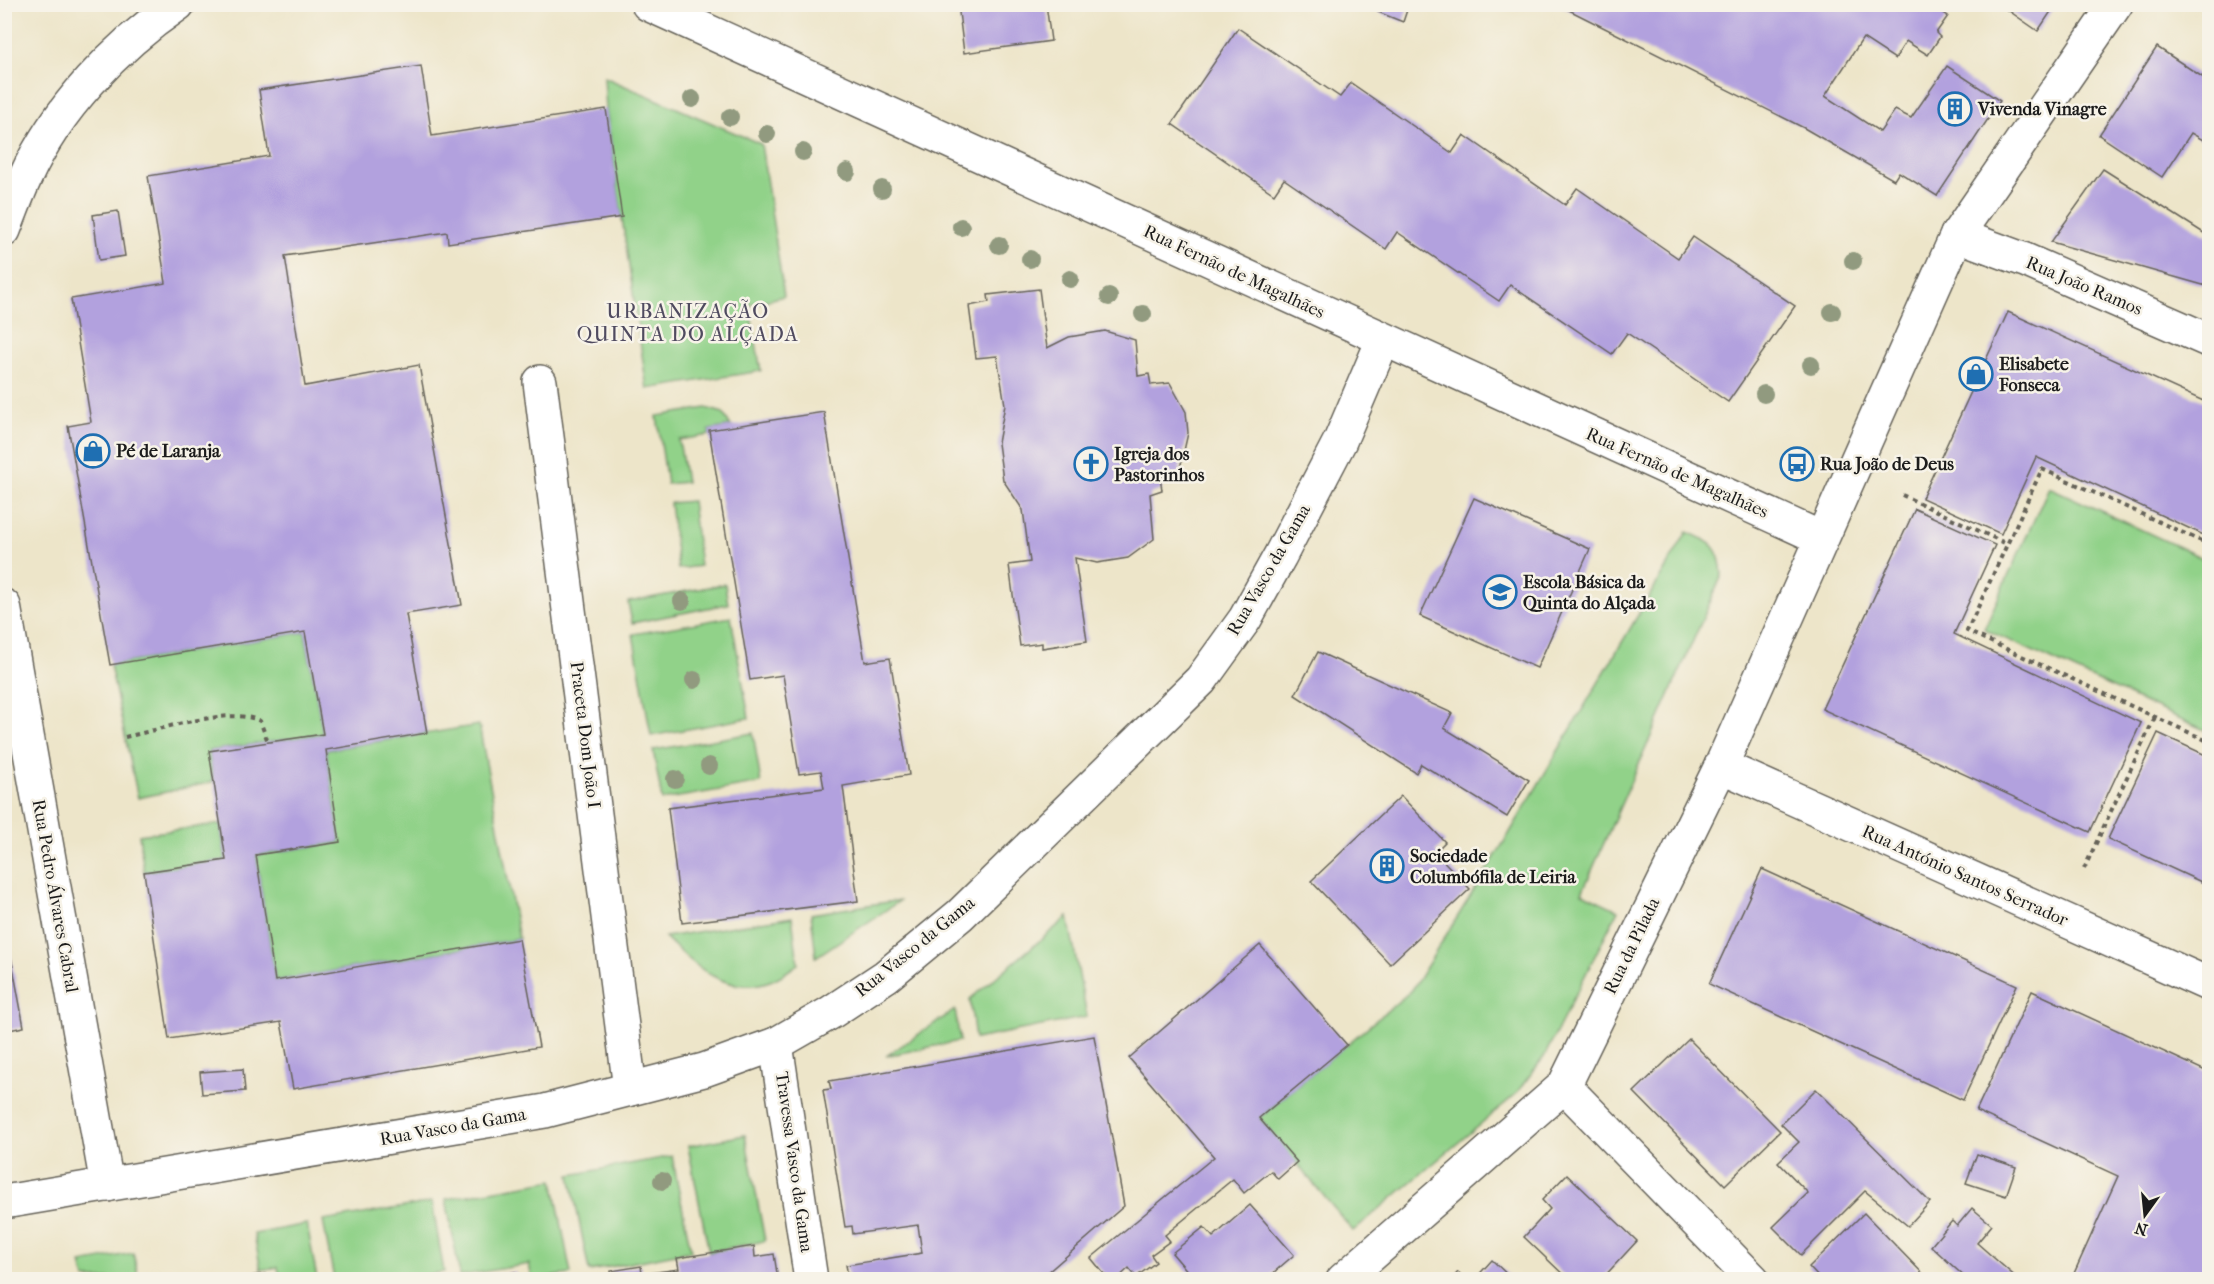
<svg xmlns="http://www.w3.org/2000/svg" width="2214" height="1284" font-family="'IM FELL French Canon',serif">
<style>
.green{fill:#91d289;stroke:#567752;stroke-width:1.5}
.building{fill:#b2a1de}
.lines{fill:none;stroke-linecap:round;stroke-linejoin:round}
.street-casing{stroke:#656259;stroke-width:36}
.path{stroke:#656259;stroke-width:4;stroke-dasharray:4.5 4.5;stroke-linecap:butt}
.street{stroke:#fff;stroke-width:33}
.tree{fill:#919a7f}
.labels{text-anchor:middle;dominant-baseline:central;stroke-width:5;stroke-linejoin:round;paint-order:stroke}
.poi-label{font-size:18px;font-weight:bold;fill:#1c1c1c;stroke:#f7f3e8;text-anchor:start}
.street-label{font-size:18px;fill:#1c1c1c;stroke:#f7f3e8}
.neighbourhood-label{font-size:20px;letter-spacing:1.5px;fill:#504b60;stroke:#f7f3e8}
</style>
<rect width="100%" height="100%" fill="#f7f3e8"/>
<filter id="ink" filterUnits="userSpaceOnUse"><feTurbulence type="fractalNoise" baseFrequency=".0167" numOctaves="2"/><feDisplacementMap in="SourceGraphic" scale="12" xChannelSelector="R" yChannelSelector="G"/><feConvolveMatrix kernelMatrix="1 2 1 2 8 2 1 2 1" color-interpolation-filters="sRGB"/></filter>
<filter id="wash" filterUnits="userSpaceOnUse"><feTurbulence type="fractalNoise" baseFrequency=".008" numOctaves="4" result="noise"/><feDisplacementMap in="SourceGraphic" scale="24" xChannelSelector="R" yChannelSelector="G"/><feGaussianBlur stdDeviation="1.35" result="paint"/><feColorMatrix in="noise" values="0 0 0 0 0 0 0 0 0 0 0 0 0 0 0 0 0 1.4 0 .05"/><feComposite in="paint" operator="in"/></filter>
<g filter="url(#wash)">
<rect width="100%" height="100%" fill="#ede5c9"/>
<g class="green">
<polygon points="604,77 761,144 784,296 749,305 761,371 647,389 606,109"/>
<polygon points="706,408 723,413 731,426 709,430 710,435 679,440 686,482 667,484 657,416"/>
<polygon points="2049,487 2209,561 2209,732 1984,629"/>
<polygon points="692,501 700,566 678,569 670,503"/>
<path d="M1687 532C1712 542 1720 547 1722 575L1582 893 1618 910 1544 1057 1515 1095 1353 1231 1259 1118 1412 990 1509 834Z"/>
<polygon points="725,584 728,604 632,623 628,602"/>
<polygon points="731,617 749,718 651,736 633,634"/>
<polygon points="305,632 323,734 209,751 213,782 138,798 110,665"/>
<polygon points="479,725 519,939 275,981 256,855 340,842 326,750"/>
<polygon points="753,733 761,783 662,800 653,750"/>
<polygon points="220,824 226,860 144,872 139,835"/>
<polygon points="901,900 816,957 811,914"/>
<path d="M792 917 798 964C789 970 780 978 770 981 727 997 693 965 665 937Z"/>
<polygon points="1068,917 1087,1017 975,1039 970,999"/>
<polygon points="955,1010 960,1041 886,1056"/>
<polygon points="745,1135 765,1241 709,1252 688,1146"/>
<polygon points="672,1156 691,1251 589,1271 570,1175"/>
<polygon points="553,1180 571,1274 532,1279 529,1264 460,1276 446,1199"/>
<polygon points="432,1202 444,1272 401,1279 334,1279 323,1221"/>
<polygon points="307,1224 317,1279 280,1279 278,1267 261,1270 254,1234"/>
<polygon points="133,1253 139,1279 85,1279 81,1263"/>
</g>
<g id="blocks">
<g class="building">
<polygon points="958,4 1046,4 1051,41 964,53"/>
<polygon points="1381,4 1409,4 1403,22 1378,12"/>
<polygon points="1557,4 1930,4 1948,16 1936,33 1940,37 1928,55 1906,41 1895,59 1863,38 1825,96 1880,132 1895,110 1911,118 1947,66 2000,101 1937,196 1899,172 1894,180 1804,128"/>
<polygon points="1999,4 2056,4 2038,31"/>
<polygon points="1238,28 1340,97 1351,83 1452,153 1464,135 1565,205 1577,188 1678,258 1693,237 1795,306 1728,402 1627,333 1612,354 1510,285 1499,301 1397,232 1386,249 1284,179 1274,194 1172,124"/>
<polygon points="2157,47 2210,82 2210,144 2191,133 2162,177 2099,135"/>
<polygon points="421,66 432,136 606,109 622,217 448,243 447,232 285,256 305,386 419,365 462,605 406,614 427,733 326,750 340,842 256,855 275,981 519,939 539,1047 293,1089 281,1022 169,1039 144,872 226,860 209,751 323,734 305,632 110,665 68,426 91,422 71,299 166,283 148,176 269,156 259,90"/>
<polygon points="2103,169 2210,237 2210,287 2051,242"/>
<polygon points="118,211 125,256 99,260 93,215"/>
<polygon points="1039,289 1047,348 1069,337 1105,331 1135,340 1138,376 1149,374 1151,385 1170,383 1186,412 1188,433 1179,473 1160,477 1162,490 1150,494 1154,539 1128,558 1097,563 1075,558 1087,641 1042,648 1042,643 1020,646 1009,565 1030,562 1023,510 1003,480 998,443 1005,405 997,356 976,358 969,306 989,302 988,295"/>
<polygon points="2008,312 2210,404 2210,538 2036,457 2001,534 1922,498"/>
<polygon points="824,412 865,662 890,658 909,775 843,786 858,901 682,923 668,808 824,788 821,771 799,774 783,675 750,680 709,430"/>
<polygon points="1474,498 1590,549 1537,668 1420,616"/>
<polygon points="1915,509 1995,545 1954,634 2141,723 2090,832 1822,709"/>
<polygon points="1318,652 1452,713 1444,728 1529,780 1507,817 1421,764 1416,773 1295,695"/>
<polygon points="2158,733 2210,757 2210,886 2108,839"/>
<polygon points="1401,796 1445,842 1435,852 1470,889 1390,964 1311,881"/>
<polygon points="1762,869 2017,985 1963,1100 1709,984"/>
<polygon points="4,919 24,1027 4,1031"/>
<polygon points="1260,945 1347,1045 1259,1118 1297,1162 1278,1179 1271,1171 1244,1193 1233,1179 1165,1235 1170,1241 1151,1255 1156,1262 1136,1277 1129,1268 1116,1280 1109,1280 1091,1258 1214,1157 1129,1058"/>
<polygon points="2032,991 2210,1073 2210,1274 2207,1280 2071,1280 2118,1176 1976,1111"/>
<polygon points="1094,1036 1124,1206 1039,1280 849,1280 846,1265 922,1253 918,1225 853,1234 852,1226 845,1227 823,1090 831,1089 829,1081"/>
<polygon points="1689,1039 1780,1131 1725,1185 1634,1092"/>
<polygon points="243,1069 245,1091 202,1094 200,1072"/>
<polygon points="1816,1089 1930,1202 1908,1226 1865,1191 1801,1255 1773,1227 1808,1193 1778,1162 1799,1142 1781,1124"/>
<polygon points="1977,1154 2016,1167 2006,1196 1966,1183"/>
<polygon points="1567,1174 1637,1241 1601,1280 1569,1280 1524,1237 1550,1209 1542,1200"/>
<polygon points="1250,1205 1294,1255 1265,1280 1195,1280 1172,1253 1204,1227 1213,1237"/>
<polygon points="1972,1208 1992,1225 1977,1243 2019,1280 1968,1280 1931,1246 1952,1221 1957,1226"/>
<polygon points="1864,1213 1929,1280 1821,1280 1809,1267"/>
<polygon points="754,1246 755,1257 774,1254 778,1280 612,1280 611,1271 641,1266 642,1274 679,1269 677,1258"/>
<polygon points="1492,1260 1513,1280 1474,1280"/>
<polygon points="515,1272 516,1278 527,1276 528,1280 485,1280 484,1277"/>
<polygon points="1458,1272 1467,1280 1451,1280"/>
<polygon points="265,1274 266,1280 235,1280 235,1278"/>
</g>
</g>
</g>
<g filter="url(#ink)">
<use href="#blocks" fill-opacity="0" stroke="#656259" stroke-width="1.5"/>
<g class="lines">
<defs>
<g id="street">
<polyline points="648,4 1821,538"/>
<path d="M4 230C11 212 17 195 25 178 56 109 116 46 178 4"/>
<polyline points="1957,235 2025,260 2210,341"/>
<polyline points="540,382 630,1089"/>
<polyline points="4,606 107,1185"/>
<polyline points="1721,766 2210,985"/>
<polyline points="776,1044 811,1280"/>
<polyline points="1564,1086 1753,1280"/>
<polyline points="4,1202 545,1111 704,1070 776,1044 830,1013 886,976 960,915 1201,680 1245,619 1280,556 1340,441 1383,340"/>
<polyline points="1343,1280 1564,1086 1721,766 1957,235 2116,4"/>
</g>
</defs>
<use href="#street" class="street-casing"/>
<g class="path">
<polyline points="1902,495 2007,544"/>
<polyline points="2210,545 2042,469 1967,631 2210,742"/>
<path d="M125 737C159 730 230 706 260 721L268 742"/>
<polyline points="2084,869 2155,717"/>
</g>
<use href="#street" class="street"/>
</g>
<g class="tree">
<circle cx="692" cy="99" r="9"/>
<circle cx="730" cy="117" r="9"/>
<circle cx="767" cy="134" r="9"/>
<circle cx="803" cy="152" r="9"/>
<circle cx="847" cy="172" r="9"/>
<circle cx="882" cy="189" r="9"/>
<circle cx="961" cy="227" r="9"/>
<circle cx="999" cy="245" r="9"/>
<circle cx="1030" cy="259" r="9"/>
<circle cx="1853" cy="261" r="9"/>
<circle cx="1070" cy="279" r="9"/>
<circle cx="1109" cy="297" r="9"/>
<circle cx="1832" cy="312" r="9"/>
<circle cx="1143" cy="314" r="9"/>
<circle cx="1811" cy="365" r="9"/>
<circle cx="1764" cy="394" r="9"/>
<circle cx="682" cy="601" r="9"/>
<circle cx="694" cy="680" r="9"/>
<circle cx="709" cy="766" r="9"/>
<circle cx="675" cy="779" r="9"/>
<circle cx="662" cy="1181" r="9"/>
</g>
</g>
<defs>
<symbol id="building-ring" viewBox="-11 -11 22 22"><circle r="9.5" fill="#f7f3e8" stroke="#1f6fb2" stroke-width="1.5"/><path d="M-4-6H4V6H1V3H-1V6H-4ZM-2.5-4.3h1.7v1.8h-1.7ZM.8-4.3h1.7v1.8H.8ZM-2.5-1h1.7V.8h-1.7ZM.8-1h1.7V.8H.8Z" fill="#1f6fb2"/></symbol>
<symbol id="shop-ring" viewBox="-11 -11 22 22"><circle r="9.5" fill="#f7f3e8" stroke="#1f6fb2" stroke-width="1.5"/><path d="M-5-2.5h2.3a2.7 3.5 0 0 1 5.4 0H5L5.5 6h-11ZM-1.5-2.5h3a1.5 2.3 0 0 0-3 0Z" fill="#1f6fb2"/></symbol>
<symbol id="church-ring" viewBox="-11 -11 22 22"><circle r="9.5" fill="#f7f3e8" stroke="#1f6fb2" stroke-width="1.5"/><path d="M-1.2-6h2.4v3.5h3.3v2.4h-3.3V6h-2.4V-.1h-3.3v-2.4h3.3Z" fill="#1f6fb2"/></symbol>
<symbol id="bus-ring" viewBox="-11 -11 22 22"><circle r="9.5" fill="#f7f3e8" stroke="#1f6fb2" stroke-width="1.5"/><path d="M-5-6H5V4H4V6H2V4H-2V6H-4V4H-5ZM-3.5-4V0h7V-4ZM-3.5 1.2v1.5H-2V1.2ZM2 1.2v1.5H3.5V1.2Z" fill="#1f6fb2"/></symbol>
<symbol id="school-ring" viewBox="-11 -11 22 22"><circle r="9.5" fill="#f7f3e8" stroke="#1f6fb2" stroke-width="1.5"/><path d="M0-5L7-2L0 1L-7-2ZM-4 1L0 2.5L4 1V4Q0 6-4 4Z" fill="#1f6fb2"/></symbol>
</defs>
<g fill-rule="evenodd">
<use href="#building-ring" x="1936" y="90" width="38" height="38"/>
<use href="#shop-ring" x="1957" y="355" width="38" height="38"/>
<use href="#shop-ring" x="74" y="432" width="38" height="38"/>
<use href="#church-ring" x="1072" y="445" width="38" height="38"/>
<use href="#bus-ring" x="1778" y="445" width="38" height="38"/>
<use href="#school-ring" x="1481" y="573" width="38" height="38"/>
<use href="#building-ring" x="1368" y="847" width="38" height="38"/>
</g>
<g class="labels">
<g class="poi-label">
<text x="1978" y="109">Vivenda Vinagre</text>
<text x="1999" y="364">Elisabete<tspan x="1999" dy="21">Fonseca</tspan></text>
<text x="116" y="451">Pé de Laranja</text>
<text x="1114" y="454">Igreja dos<tspan x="1114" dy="21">Pastorinhos</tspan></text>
<text x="1820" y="464">Rua João de Deus</text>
<text x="1523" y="582">Escola Básica da<tspan x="1523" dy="21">Quinta do Alçada</tspan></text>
<text x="1410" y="856">Sociedade<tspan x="1410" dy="21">Columbófila de Leiria</tspan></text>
</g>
<g class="street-label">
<text transform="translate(1234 272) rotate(25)">Rua Fernão de Magalhães</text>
<text transform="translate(2084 286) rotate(23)">Rua João Ramos</text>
<text transform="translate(1677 473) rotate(24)">Rua Fernão de Magalhães</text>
<text transform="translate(1269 570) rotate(-60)">Rua Vasco da Gama</text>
<text transform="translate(585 735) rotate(83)">Praceta Dom João I</text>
<text transform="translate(1965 876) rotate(24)">Rua António Santos Serrador</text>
<text transform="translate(55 896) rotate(80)">Rua Pedro Álvares Cabral</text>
<text transform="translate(1632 946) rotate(-64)">Rua da Pilada</text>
<text transform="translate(915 947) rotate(-39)">Rua Vasco da Gama</text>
<text transform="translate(453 1127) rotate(-10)">Rua Vasco da Gama</text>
<text transform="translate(794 1162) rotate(82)">Travessa Vasco da Gama</text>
</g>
<g class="neighbourhood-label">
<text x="688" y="311">URBANIZAÇÃO<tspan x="688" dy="23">QUINTA DO ALÇADA</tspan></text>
</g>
</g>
<rect width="2214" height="1284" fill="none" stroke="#f7f3e8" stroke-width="24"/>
<g transform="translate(2145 1215) rotate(195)" stroke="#f7f3e8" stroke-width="4.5" paint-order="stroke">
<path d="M0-4.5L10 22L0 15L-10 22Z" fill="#1c1c1c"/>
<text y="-9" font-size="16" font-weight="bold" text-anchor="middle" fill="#1c1c1c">N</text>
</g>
</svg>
